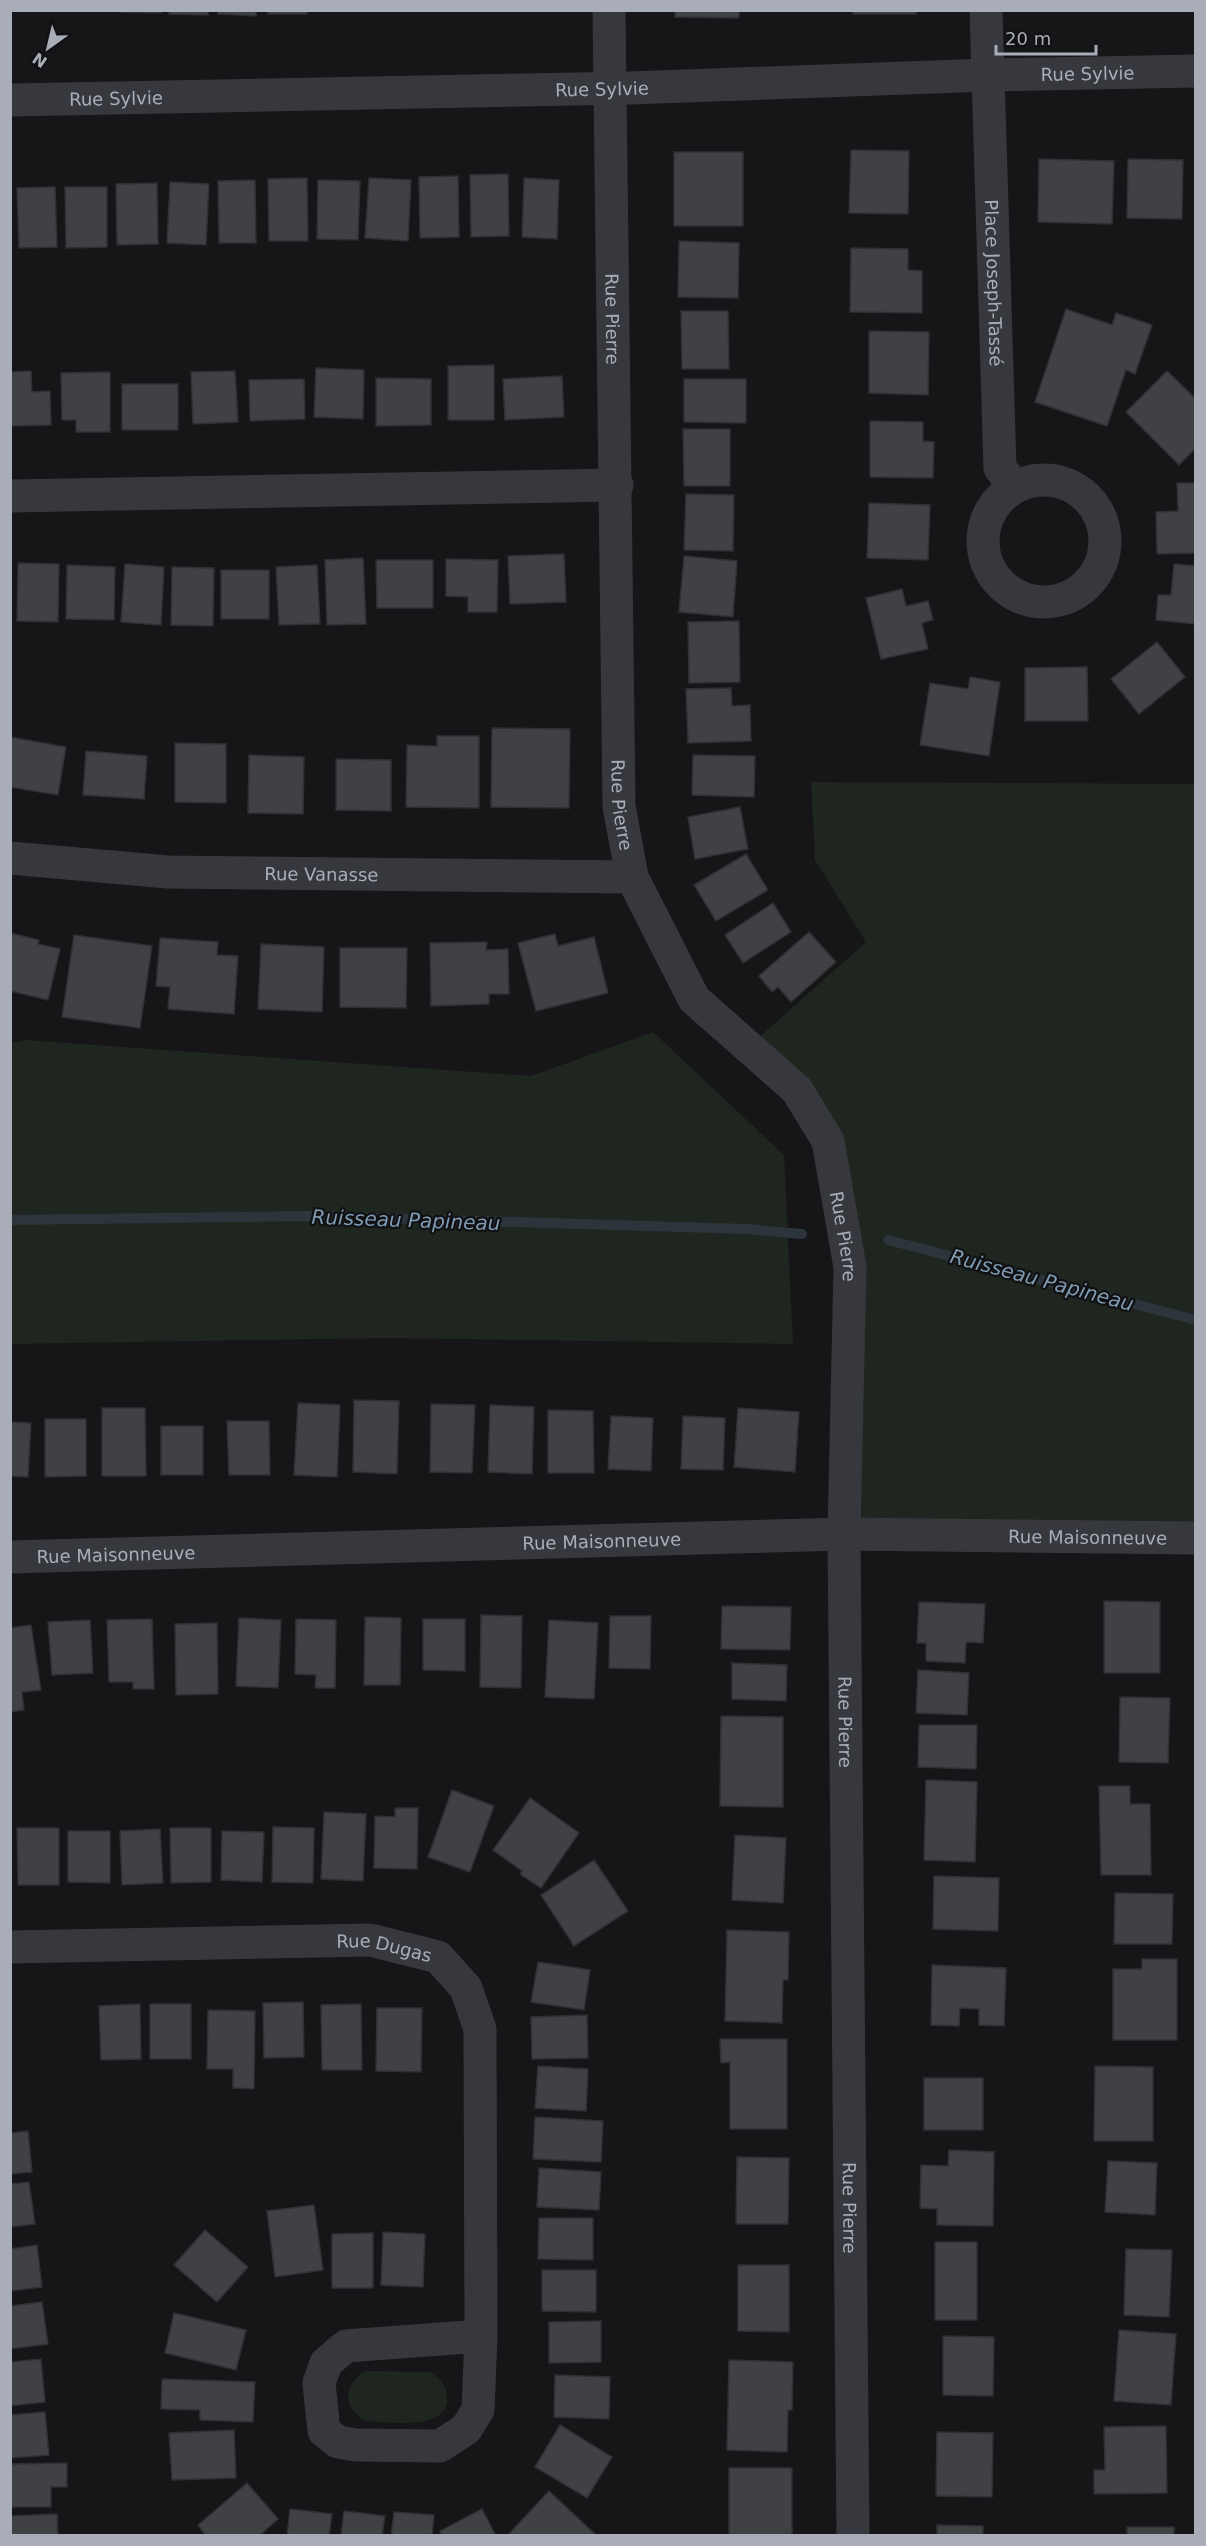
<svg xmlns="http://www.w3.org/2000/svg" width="1206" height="2546" font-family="'DejaVu Sans',sans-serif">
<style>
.green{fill:#1e261f}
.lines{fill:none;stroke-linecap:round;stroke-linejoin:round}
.stream{stroke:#2c353c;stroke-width:10}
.building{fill:#404145;stroke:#303034;stroke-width:1.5}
.minor{stroke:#37383d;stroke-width:33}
.labels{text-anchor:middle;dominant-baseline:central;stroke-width:4.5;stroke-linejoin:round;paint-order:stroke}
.street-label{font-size:18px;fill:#a8adb8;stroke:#111113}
.water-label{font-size:20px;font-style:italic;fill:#7f9bb3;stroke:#111113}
</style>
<rect width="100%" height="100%" fill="#161618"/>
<g class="green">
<polygon points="811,782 1195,784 1195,1538 844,1534 850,1267 828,1142 748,1047 866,942 815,860"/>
<polygon points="653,1032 784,1155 793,1344 385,1338 11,1344 11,1043 26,1040 531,1076"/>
<path d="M366 2371 430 2372C439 2378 446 2384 447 2395 452 2432 389 2422 367 2421 343 2411 342 2383 366 2371Z"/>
</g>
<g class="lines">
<g class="stream">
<polyline points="10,1220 313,1216 746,1229 802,1234"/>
<polyline points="888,1240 1196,1320"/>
</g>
</g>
<g class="building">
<polygon points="120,10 161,10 161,13 120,12"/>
<polygon points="169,10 208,10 208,15 169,14"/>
<polygon points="218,10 256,10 256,16 218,14"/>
<rect x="268" y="10" width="39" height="4"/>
<polygon points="675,10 739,10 739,18 675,17"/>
<rect x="853" y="10" width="63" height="4"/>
<polygon points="851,150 909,151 908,214 849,213"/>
<rect x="674" y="152" width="69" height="74"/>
<polygon points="1039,159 1114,161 1112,224 1038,222"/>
<polygon points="1128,159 1183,160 1182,219 1127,218"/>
<polygon points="508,174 509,236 471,237 470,175"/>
<polygon points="458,176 459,237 420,238 419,177"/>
<polygon points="307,178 308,241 269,241 268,179"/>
<polygon points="369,178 411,180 408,241 365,238"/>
<polygon points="524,178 559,180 557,239 522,237"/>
<polygon points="255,180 256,243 219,243 218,181"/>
<polygon points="318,180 360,181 358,240 317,239"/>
<polygon points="170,182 209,184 206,245 167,243"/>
<polygon points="157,183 158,244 117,245 116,184"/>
<polygon points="55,187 57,247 19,248 17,188"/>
<polygon points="65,187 107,187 107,247 66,248"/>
<polygon points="679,241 739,243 738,298 678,297"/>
<polygon points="851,248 908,249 908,270 922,271 922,313 850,312"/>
<polygon points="1066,309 1112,325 1116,313 1152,325 1135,374 1126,370 1107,426 1035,402"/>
<polygon points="681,311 728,311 729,369 682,369"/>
<polygon points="869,331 929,332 928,395 869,393"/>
<polygon points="494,365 494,420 448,420 448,366"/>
<polygon points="316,368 364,370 363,419 314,417"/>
<polygon points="31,371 32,392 50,391 51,425 10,426 10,372"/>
<polygon points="235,371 238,422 193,424 191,372"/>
<polygon points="1167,371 1196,399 1196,448 1179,465 1126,412"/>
<polygon points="110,372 110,432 76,432 76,420 62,420 61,373"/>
<polygon points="562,376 564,417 505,420 503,379"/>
<polygon points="376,378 431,379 431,425 376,426"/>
<polygon points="304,379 305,419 250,421 249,380"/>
<polygon points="684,379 746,379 746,423 684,422"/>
<rect x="122" y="384" width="56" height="46"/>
<polygon points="870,421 923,422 923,441 934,442 933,478 870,477"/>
<polygon points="683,429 730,429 730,486 684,486"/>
<polygon points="1177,483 1196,483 1196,553 1157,554 1156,512 1178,511"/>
<polygon points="686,494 734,495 733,551 684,550"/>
<polygon points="869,503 930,505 928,560 867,558"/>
<polygon points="564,554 566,602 510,604 508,556"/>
<polygon points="684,556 737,561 733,617 679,612"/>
<polygon points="363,558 366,624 327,625 325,560"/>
<polygon points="446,559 498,560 497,612 468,612 468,597 446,596"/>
<polygon points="376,560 433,560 433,608 377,608"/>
<polygon points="18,563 59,564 58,622 17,621"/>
<polygon points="125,564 164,567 161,625 121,622"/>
<polygon points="1174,564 1196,566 1196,624 1156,620 1158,595 1171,595"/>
<polygon points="67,565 115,567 114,620 66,619"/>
<polygon points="317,565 320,624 279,625 276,567"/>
<polygon points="172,567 214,568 213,626 171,625"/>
<rect x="221" y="570" width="48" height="49"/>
<polygon points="902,589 906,606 928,601 933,620 922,623 928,649 881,659 866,598"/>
<polygon points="739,621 740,682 689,683 688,622"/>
<polygon points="1157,642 1185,677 1139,714 1111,679"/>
<polygon points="1087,667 1088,721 1025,721 1025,668"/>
<polygon points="970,677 1000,682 989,756 920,745 930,683 968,689"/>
<polygon points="731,688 732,706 750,705 751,741 688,743 686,689"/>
<polygon points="492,728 570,729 569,808 491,807"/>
<polygon points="437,736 479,736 479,808 406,807 407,745 437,746"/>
<polygon points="10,737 66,747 58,795 10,787"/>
<polygon points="175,743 226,744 226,803 175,802"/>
<polygon points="86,751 147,756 144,799 83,795"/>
<polygon points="249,755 304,757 303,814 248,813"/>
<polygon points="693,755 755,756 754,797 692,795"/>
<polygon points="336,759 391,760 391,811 336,810"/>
<polygon points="740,807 748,849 695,859 688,817"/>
<polygon points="746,854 768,890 716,921 694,885"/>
<polygon points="773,903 791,932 743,963 725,935"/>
<polygon points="809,932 836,962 791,1002 778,987 772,992 759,976"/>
<polygon points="10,933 39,940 38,944 60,949 48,1000 10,991"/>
<polygon points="555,934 558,946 594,937 608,993 536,1011 518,943"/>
<polygon points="74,935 152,946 140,1028 62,1017"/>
<polygon points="160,938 218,942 217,955 238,956 234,1014 168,1009 170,987 156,986"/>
<polygon points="487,942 486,950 508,949 509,994 489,994 489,1004 431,1006 430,943"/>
<polygon points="261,944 324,947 322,1012 258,1009"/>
<polygon points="340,948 407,948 406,1008 340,1007"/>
<polygon points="354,1400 399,1401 397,1474 353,1472"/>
<polygon points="298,1403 340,1405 337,1477 294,1475"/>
<polygon points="431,1404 475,1405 472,1473 430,1472"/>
<polygon points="490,1405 534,1407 532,1474 488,1472"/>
<polygon points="102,1408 145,1408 146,1476 102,1476"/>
<polygon points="738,1408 799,1412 795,1472 734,1467"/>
<polygon points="548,1410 593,1411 594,1473 548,1473"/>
<polygon points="611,1416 653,1418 651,1471 608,1469"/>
<polygon points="683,1416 725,1418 723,1470 681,1469"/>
<polygon points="45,1419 86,1419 86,1476 45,1477"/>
<polygon points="227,1421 269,1421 270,1475 229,1475"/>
<polygon points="10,1422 31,1423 28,1477 10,1476"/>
<rect x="161" y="1426" width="42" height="49"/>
<polygon points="1104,1601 1160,1602 1160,1673 1104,1673"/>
<polygon points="919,1602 985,1604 983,1643 966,1642 965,1663 926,1661 926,1643 917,1643"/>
<polygon points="722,1606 791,1607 790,1650 721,1649"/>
<polygon points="481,1615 522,1616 521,1688 480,1687"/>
<polygon points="610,1616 651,1616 650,1669 609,1668"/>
<polygon points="365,1617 401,1618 400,1685 364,1685"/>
<polygon points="239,1618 281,1620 278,1688 236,1686"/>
<polygon points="152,1619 154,1689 133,1689 133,1682 109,1682 107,1620"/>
<polygon points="296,1619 336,1620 335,1688 315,1688 316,1675 295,1674"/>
<polygon points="423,1619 465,1619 465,1671 423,1670"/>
<polygon points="90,1620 93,1673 52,1675 48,1622"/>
<polygon points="549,1620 598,1623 594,1699 545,1697"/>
<polygon points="217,1623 218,1694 176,1695 175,1624"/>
<polygon points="31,1625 41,1690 22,1692 24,1710 10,1712 10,1628"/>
<polygon points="732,1663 787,1665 786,1701 732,1699"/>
<polygon points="918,1670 969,1673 967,1715 916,1713"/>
<polygon points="1120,1697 1170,1698 1168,1763 1119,1762"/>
<polygon points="721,1716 783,1717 783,1807 720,1806"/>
<polygon points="919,1725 977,1725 976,1769 918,1767"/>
<polygon points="926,1780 977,1782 975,1862 924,1860"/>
<polygon points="1099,1786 1130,1786 1130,1804 1150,1804 1151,1875 1101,1875"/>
<polygon points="452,1790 494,1806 470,1872 428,1857"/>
<polygon points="530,1798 579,1833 541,1888 520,1874 522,1871 493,1850"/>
<polygon points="395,1808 418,1808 417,1869 374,1868 375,1816 395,1817"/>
<polygon points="324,1812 366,1814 363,1881 321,1879"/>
<polygon points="273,1827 314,1828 313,1883 272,1882"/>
<polygon points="17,1828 59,1828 59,1885 18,1885"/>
<polygon points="170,1828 211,1828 211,1882 171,1883"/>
<polygon points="160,1829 163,1883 122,1885 120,1831"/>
<polygon points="68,1831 110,1831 110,1883 68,1882"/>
<polygon points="222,1831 264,1832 262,1882 221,1880"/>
<polygon points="735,1835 786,1838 783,1903 732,1900"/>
<polygon points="594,1860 628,1911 574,1946 541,1895"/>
<polygon points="934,1876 999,1878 998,1931 933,1929"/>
<polygon points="1115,1893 1173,1894 1172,1944 1114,1944"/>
<polygon points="727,1930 789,1932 788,1980 783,1980 782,2023 725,2021"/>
<polygon points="1142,1959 1177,1959 1177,2040 1113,2040 1113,1969 1142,1969"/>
<polygon points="538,1962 590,1970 584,2010 531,2002"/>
<polygon points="932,1965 1006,1968 1004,2026 979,2025 979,2009 960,2008 959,2026 931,2025"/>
<polygon points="303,2002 304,2057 264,2058 263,2003"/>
<polygon points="140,2004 141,2059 101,2060 99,2006"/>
<rect x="150" y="2004" width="41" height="55"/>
<polygon points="361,2004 362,2070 322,2070 321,2005"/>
<polygon points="377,2008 422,2008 421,2072 376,2071"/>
<polygon points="208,2010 255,2011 254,2089 233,2088 233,2069 207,2069"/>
<polygon points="587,2015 588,2058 532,2059 531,2017"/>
<polygon points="720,2039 787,2039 787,2129 730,2129 730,2062 721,2063"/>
<polygon points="538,2066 588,2069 586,2111 535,2108"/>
<polygon points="1095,2066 1153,2067 1153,2141 1094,2141"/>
<rect x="924" y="2078" width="59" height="52"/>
<polygon points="535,2117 603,2121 601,2162 533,2159"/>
<polygon points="28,2131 32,2172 10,2174 10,2133"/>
<polygon points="949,2150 994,2152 993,2226 937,2225 937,2209 920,2208 921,2165 948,2166"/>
<polygon points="737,2157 789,2158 788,2224 736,2224"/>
<polygon points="1108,2161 1157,2163 1155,2215 1105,2212"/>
<polygon points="539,2168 601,2172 599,2210 537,2207"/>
<polygon points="29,2182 35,2224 10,2227 10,2184"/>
<polygon points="314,2205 323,2270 275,2277 267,2211"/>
<polygon points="539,2218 593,2218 593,2260 538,2259"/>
<polygon points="205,2230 248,2267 217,2302 174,2265"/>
<polygon points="383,2232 425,2234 423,2287 381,2285"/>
<polygon points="373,2233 373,2288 332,2288 332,2234"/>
<rect x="935" y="2242" width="42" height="78"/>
<polygon points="37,2245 42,2287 10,2291 10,2249"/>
<polygon points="1126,2249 1172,2250 1169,2317 1124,2315"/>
<polygon points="738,2265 789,2265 789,2332 738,2331"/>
<polygon points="542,2270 596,2270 596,2312 542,2311"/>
<polygon points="42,2302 48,2344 10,2349 10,2306"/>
<polygon points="174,2313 246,2330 236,2370 165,2353"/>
<polygon points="601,2321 601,2362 549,2363 549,2322"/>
<polygon points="1119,2330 1176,2334 1171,2405 1114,2401"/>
<polygon points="943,2336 994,2337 993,2396 943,2395"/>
<polygon points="41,2359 45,2402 10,2406 10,2362"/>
<polygon points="729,2360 793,2362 792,2410 788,2410 787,2452 727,2450"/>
<polygon points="555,2375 610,2377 609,2419 554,2417"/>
<polygon points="162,2379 255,2382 253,2422 200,2420 200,2410 161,2409"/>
<polygon points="45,2412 49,2455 10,2458 10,2415"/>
<polygon points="560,2425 612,2457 587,2498 535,2467"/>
<polygon points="1166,2426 1167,2493 1094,2494 1094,2470 1105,2470 1104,2427"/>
<polygon points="234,2430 236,2478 172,2480 169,2433"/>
<polygon points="937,2432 993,2433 992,2497 936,2496"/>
<polygon points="67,2463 67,2487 51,2487 51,2507 10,2507 10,2464"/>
<rect x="729" y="2468" width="63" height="68"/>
<polygon points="247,2483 278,2519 259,2536 206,2536 198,2525"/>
<polygon points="549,2491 596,2535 596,2536 508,2535"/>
<polygon points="290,2509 332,2514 329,2536 287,2536"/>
<polygon points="482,2509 496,2536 442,2536 440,2531"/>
<polygon points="344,2511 385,2516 382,2536 341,2536"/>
<polygon points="394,2512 434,2515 432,2536 391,2536"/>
<polygon points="57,2514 58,2536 10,2536 10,2516"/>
<polygon points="937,2525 983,2526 983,2536 937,2536"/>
<rect x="1127" y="2527" width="47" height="9"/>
</g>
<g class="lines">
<g class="minor">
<path id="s1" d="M609 10 619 806 632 877 694 999 797 1090 828 1141 850 1267 844 1534 853 2536"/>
<path id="s2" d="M986 10 1000 468 1015 487"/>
<path id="s3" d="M10 100 630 88 988 75 1196 71"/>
<circle cx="1044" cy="541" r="61"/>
<polyline points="10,496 617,485"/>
<path id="s4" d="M10 858 168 872 632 877"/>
<path id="s5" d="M10 1557 844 1534 1196 1538"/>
<path id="s6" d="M10 1947 370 1940 438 1957 466 1988 480 2029 481 2336 478 2410 466 2429 440 2446 356 2445 338 2442 324 2431 319 2383 326 2363 346 2346 481 2336"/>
</g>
</g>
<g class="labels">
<g class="street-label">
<text stroke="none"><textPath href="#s3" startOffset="1078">Rue Sylvie</textPath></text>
<text stroke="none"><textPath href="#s3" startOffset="592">Rue Sylvie</textPath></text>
<text stroke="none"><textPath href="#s3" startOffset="106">Rue Sylvie</textPath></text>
<text stroke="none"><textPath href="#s2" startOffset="273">Place Joseph-Tassé</textPath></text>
<text stroke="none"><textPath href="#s1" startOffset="309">Rue Pierre</textPath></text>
<text stroke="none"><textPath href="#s1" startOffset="795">Rue Pierre</textPath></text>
<text stroke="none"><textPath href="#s4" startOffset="312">Rue Vanasse</textPath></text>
<text stroke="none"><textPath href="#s1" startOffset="1299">Rue Pierre</textPath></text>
<text stroke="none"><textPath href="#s5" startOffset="1078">Rue Maisonneuve</textPath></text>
<text stroke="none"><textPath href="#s5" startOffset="592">Rue Maisonneuve</textPath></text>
<text stroke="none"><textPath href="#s5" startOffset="106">Rue Maisonneuve</textPath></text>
<text stroke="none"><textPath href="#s1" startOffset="1785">Rue Pierre</textPath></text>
<text stroke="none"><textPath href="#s6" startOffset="375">Rue Dugas</textPath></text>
<text stroke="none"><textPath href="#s1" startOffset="2271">Rue Pierre</textPath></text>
</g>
<g class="water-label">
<text transform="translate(406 1220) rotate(2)">Ruisseau Papineau</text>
<text transform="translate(1042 1280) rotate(15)">Ruisseau Papineau</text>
</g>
</g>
<rect width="1206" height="2546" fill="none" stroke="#a8adb8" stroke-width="24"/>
<g transform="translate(48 48) rotate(214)" stroke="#111113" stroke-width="4.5" paint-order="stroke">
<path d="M0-4.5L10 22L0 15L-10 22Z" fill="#a8adb8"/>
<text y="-9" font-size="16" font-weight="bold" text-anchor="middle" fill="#a8adb8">N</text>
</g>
<path d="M996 45v9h100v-9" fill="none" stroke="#a8adb8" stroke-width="3"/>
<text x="1005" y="45" font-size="18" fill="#a8adb8" stroke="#111113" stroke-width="4.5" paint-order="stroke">20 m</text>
</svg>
